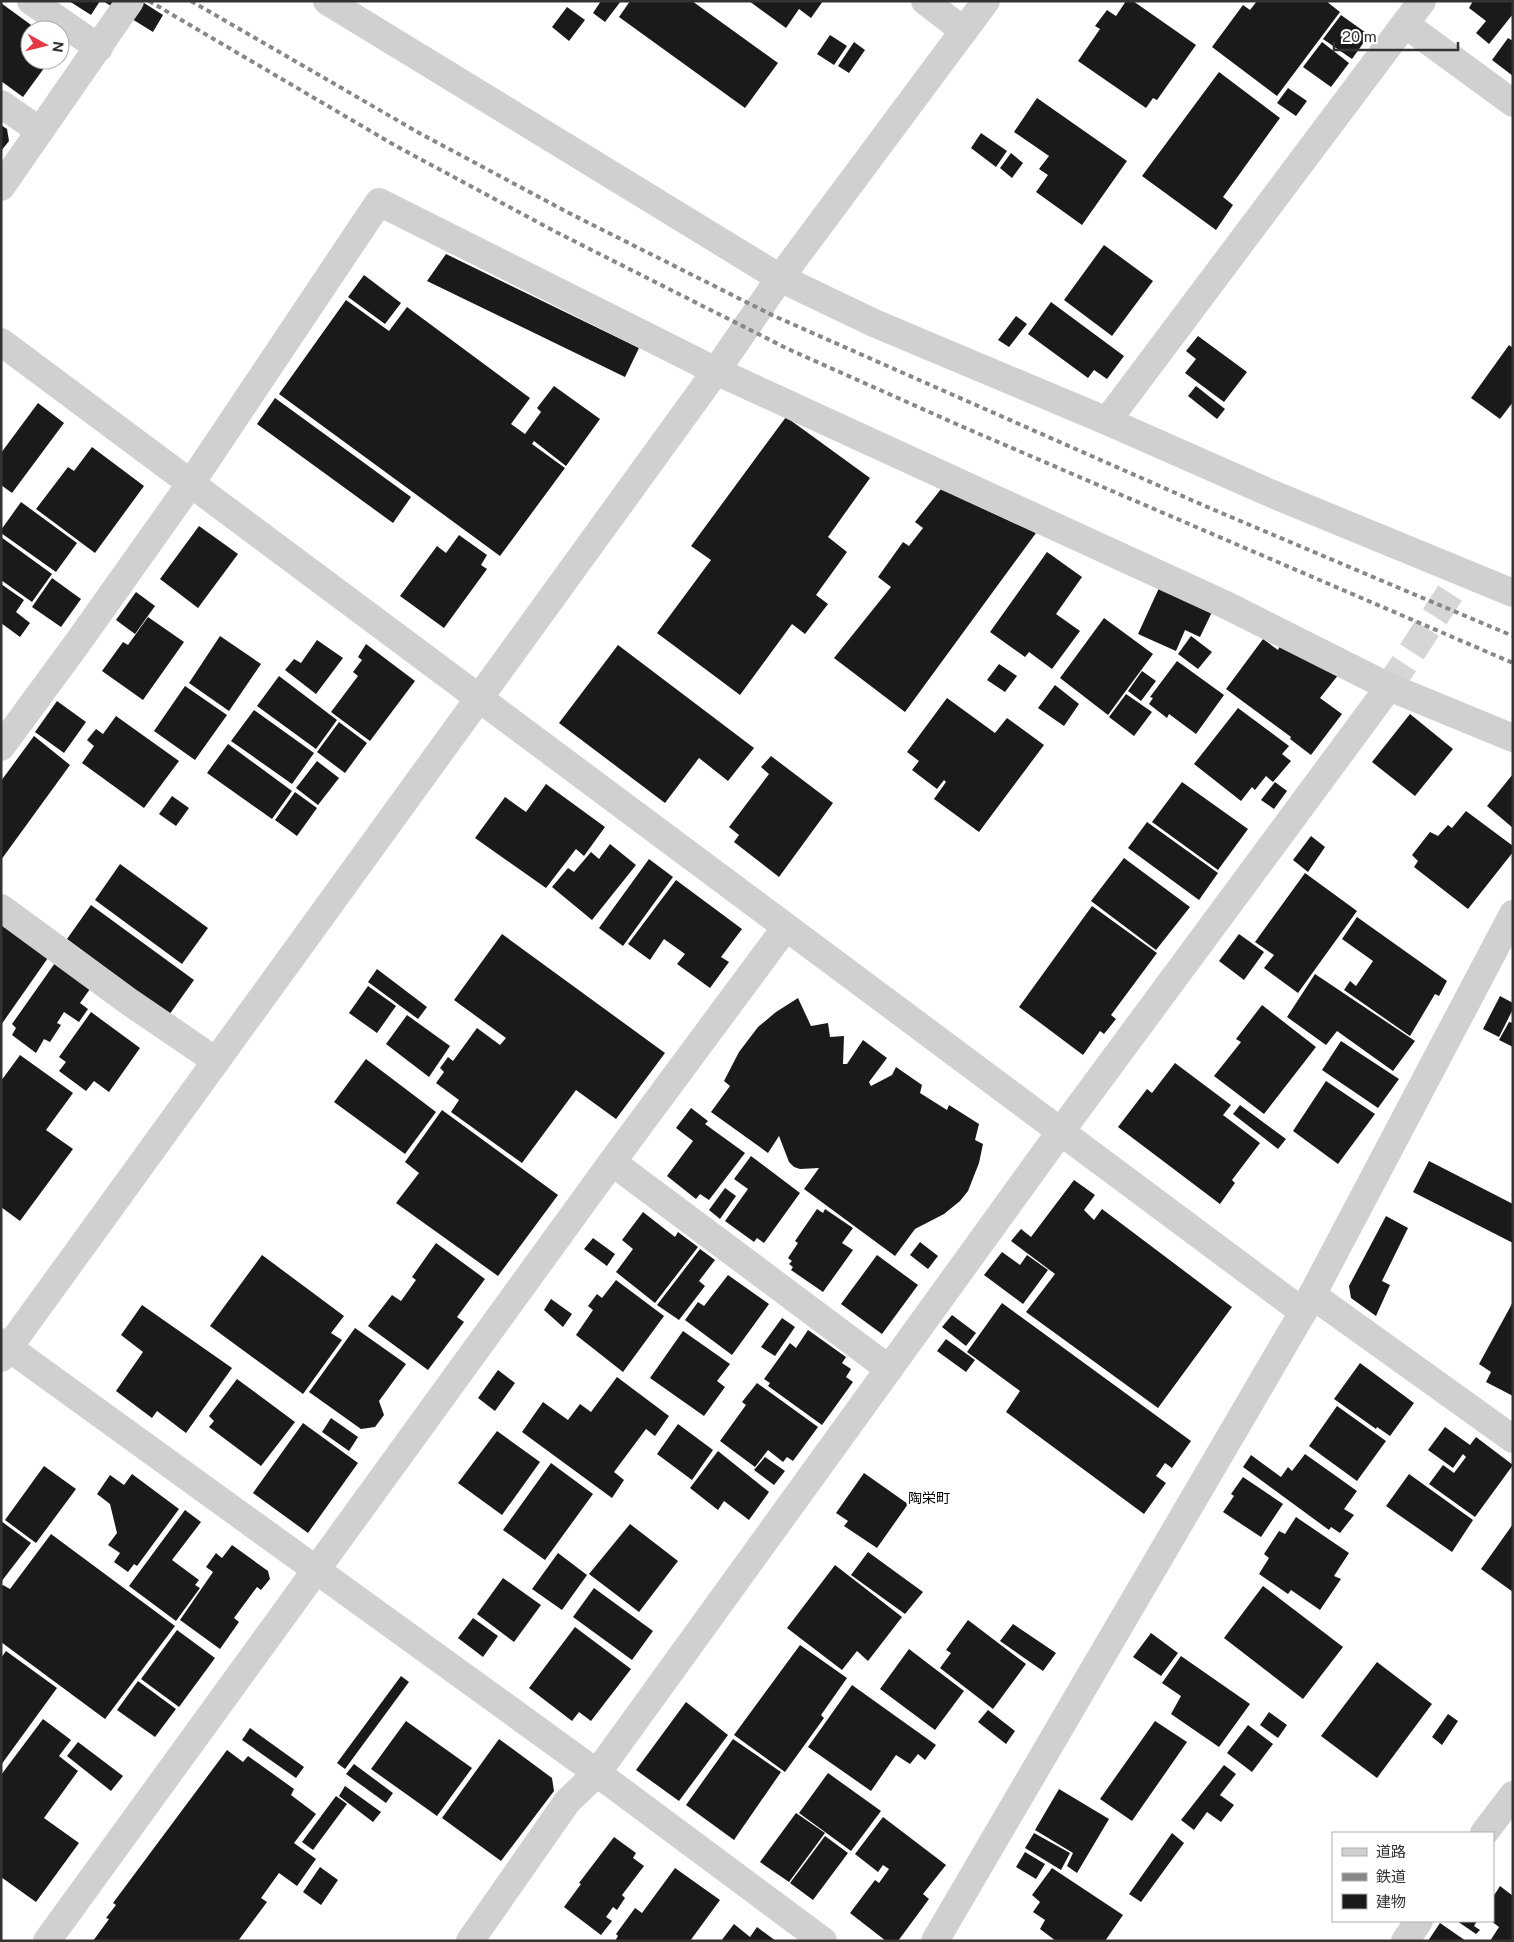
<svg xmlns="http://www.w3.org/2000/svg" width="1514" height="1942" font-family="'Public Sans','Noto Sans JP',sans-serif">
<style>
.building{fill:#1a1a1a}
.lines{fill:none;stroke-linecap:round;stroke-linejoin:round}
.minor-tunnel{stroke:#d6d6d6;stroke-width:28;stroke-dasharray:28 14;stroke-linecap:butt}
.minor{stroke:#d0d0d0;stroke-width:28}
.rail{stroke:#888;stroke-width:4;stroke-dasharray:5 4;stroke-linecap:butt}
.labels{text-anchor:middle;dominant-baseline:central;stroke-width:5;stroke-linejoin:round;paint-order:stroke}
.neighbourhood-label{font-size:14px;fill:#000;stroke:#fff}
</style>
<rect width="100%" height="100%" fill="#fff"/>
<g class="building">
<polygon points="69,1 100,1 91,15"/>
<polygon points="103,1 141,1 163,15 153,32"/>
<polygon points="601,1 621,1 605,22 593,13"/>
<polygon points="630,1 692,1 778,63 745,108 619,17"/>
<polygon points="749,1 823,1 811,18 799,9 786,28"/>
<polygon points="1126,1 1133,1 1196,45 1157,100 1153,98 1146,108 1078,61 1100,29 1095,26 1107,10 1116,16"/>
<polygon points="1257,1 1326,1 1340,12 1277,96 1212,47 1243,5 1250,10"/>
<polygon points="1473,1 1513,1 1513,14 1489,44 1476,33 1486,21 1469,8"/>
<polygon points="1,3 38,30 30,30 30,60 50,60 23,97 1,81"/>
<polygon points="567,7 585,20 569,41 552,27"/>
<polygon points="1341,15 1369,35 1352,59 1323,39"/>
<polygon points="830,35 847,46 834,65 817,54"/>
<polygon points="1508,38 1513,41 1513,76 1492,60"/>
<polygon points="854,42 865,50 849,73 838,66"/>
<polygon points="1322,42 1349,63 1331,87 1303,67"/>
<polygon points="1219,72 1280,118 1223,197 1233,205 1216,230 1142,176"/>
<polygon points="1288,88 1307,101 1296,116 1277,103"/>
<polygon points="1037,98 1127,161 1082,225 1036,192 1048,175 1039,169 1049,156 1014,132"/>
<polygon points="1,125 7,129 9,141 1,151"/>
<polygon points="981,133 1007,151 996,167 971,148"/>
<polygon points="1011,153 1023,163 1012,178 1000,168"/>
<polygon points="1104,245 1153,281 1112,336 1064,300"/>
<polygon points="446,254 639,348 625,377 427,281"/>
<polygon points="364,275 401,303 385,324 348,297"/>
<polygon points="346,300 389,331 407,307 530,398 511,424 525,434 541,412 537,408 554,386 600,419 566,466 534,441 532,444 565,468 500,556 279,394"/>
<polygon points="1051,302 1124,356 1107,379 1094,370 1088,378 1028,334"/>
<polygon points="1016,316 1027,324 1009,347 998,340"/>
<polygon points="1198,336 1247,372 1224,402 1185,373 1196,359 1186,351"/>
<polygon points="1509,345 1513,348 1513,402 1500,419 1471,398"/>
<polygon points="1196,386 1225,409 1217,419 1188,396"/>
<polygon points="275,398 411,497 393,523 257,424"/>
<polygon points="38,403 64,423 12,493 1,485 1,453"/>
<polygon points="786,417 870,478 828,537 847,552 816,595 828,604 805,634 792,624 740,695 657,633 711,560 691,546"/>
<polygon points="92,447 144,486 95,553 36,509 68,467 74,471"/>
<polygon points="941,489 1036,533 905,712 834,658 891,587 878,577 903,542 909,546 923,528 915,522"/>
<polygon points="21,502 77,543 56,572 1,533 1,530"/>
<polygon points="199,526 238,554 198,608 160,579"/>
<polygon points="459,535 487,555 481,565 487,569 444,628 400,596 437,546 446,553"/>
<polygon points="1,537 52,574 32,602 1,580"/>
<polygon points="1047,552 1082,577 1056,614 1080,631 1052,669 1029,652 1025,657 990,632"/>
<polygon points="52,578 81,599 61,627 32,607"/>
<polygon points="1,584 24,600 16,612 30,623 20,637 1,623"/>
<polygon points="1159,588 1212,612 1200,637 1185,630 1176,651 1138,634"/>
<polygon points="136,592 155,606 135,634 116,620"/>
<polygon points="148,617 184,642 143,700 102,671 123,642 128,645"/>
<polygon points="1104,618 1153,654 1108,715 1060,678"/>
<polygon points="220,636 261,664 229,711 189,683"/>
<polygon points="1191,636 1212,652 1198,669 1178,654"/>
<polygon points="1263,639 1278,650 1280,646 1339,674 1320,698 1342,714 1311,755 1290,739 1291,737 1226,689"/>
<polygon points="317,640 343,658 316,694 285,670 294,659 301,663"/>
<polygon points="366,644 415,681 370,741 331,712 358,676 353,672 362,660 358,657"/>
<polygon points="618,645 754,748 728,781 699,758 665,803 559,723"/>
<polygon points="1177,661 1224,695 1196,734 1169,714 1167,718 1149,704 1153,698 1150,697"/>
<polygon points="999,664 1017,676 1005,692 987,680"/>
<polygon points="1142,671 1156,681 1141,701 1128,691"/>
<polygon points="279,676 337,720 316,749 257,706"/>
<polygon points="1055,685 1079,704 1064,726 1038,708"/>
<polygon points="185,686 227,715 195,760 154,731"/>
<polygon points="1126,694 1152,712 1134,736 1109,717"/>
<polygon points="947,698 995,733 1007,718 1044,745 979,832 934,799 946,782 944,780 937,789 912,770 919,761 907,752"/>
<polygon points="57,701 86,722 64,753 35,732"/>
<polygon points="1238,708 1289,746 1282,754 1291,761 1273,782 1266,776 1255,790 1252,787 1241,801 1194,764"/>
<polygon points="254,710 314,753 292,784 231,741"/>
<polygon points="1410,714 1453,749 1415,796 1372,762"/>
<polygon points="116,716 179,761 144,808 82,763 94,746 87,740 96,729 103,734"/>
<polygon points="339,722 367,743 345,773 317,752"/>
<polygon points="34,736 70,765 1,860 1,781"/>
<polygon points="228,744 292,791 272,819 207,773"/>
<polygon points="771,756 833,803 779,877 734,842 739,835 729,827 769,774 761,767"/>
<polygon points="317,761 339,778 318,805 296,788"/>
<polygon points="1513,774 1513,828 1487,806"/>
<polygon points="1182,782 1248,829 1218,870 1152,822"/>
<polygon points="1275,782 1287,791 1274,809 1261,800"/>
<polygon points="546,784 605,827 584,856 576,849 546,888 475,838 505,797 526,812"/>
<polygon points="295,792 317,808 297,836 275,820"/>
<polygon points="172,796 189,808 176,826 159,814"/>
<polygon points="1466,811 1513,846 1513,852 1468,909 1414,867 1418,861 1412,855 1430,832 1438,836 1448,825 1452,828"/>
<polygon points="1147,822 1218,873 1199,900 1128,848"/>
<polygon points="1311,836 1325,847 1308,872 1293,860"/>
<polygon points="610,844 636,865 592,920 552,887 568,868 574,872 591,852 599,859"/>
<polygon points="1124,858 1190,907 1156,950 1091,901"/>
<polygon points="649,859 673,877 623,946 599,928"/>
<polygon points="120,864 208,928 182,964 95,900"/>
<polygon points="1305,873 1357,911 1298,993 1264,968 1274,955 1255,942"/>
<polygon points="676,880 742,929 721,957 729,962 710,988 677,964 685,954 664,939 650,960 628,944"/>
<polygon points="91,905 194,980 169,1015 67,939"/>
<polygon points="1092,906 1157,953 1111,1015 1116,1019 1104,1034 1100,1031 1083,1055 1019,1007"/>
<polygon points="1357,917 1447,981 1439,996 1435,994 1410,1036 1344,990 1350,981 1356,986 1373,961 1342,939"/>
<polygon points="1,920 50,955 1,1025"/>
<polygon points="502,934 665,1053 616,1119 576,1090 522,1163 451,1112 459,1100 436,1083 444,1072 440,1068 448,1057 453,1061 477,1028 500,1045 506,1038 454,1000"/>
<polygon points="1239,934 1264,952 1244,980 1219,961"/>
<polygon points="55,963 90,989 80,1003 88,1009 79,1022 64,1012 57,1023 61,1025 50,1042 44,1039 36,1053 12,1035 16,1028 12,1024"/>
<polygon points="377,969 427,1007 418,1019 368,982"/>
<polygon points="1315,974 1415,1041 1393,1071 1337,1031 1326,1045 1287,1017"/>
<polygon points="368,986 396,1006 377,1033 349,1013"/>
<polygon points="1500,996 1513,1003 1513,1009 1499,1037 1483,1029"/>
<polygon points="798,998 811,1026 828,1023 830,1037 844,1036 843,1064 847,1064 863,1040 887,1058 869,1082 871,1086 892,1075 896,1067 922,1085 920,1093 947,1110 949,1105 979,1124 975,1140 983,1144 979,1163 968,1191 960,1201 944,1214 915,1229 895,1256 804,1189 819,1168 800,1169 794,1167 789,1162 779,1136 768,1153 711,1112 730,1086 724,1081 739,1052 758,1027 776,1012"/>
<polygon points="1262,1005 1316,1047 1264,1114 1214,1076 1241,1042 1236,1039"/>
<polygon points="91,1012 140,1048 109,1092 94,1081 86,1091 59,1071 66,1062 59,1057"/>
<polygon points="407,1015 450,1046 429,1077 386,1044"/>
<polygon points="1509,1022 1513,1023 1513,1047 1499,1040"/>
<polygon points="1341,1041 1399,1079 1378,1108 1322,1070"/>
<polygon points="20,1055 73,1093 46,1130 73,1149 20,1221 1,1207 1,1081"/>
<polygon points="366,1059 436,1112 405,1154 334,1102"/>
<polygon points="1175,1063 1231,1105 1223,1115 1260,1143 1232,1180 1235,1183 1220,1204 1118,1127 1147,1089 1152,1093"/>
<polygon points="1326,1081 1375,1114 1338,1164 1293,1131"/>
<polygon points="1240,1105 1286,1139 1278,1149 1233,1114"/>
<polygon points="691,1108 708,1121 705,1124 745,1153 709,1200 700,1194 696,1199 667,1176 693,1141 676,1128"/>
<polygon points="442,1110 558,1195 498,1276 396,1203 419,1173 405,1162"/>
<polygon points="751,1156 800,1193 764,1243 757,1238 754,1242 725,1221 748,1189 734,1179"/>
<polygon points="1429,1161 1513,1204 1513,1243 1413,1192"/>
<polygon points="1074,1180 1095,1195 1084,1210 1094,1220 1102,1209 1232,1307 1158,1408 1026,1312 1055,1274 1011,1241 1021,1229 1031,1237"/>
<polygon points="725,1188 736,1196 720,1219 709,1210"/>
<polygon points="817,1209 823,1213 825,1209 853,1228 842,1243 853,1250 823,1292 791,1270 793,1267 789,1264 792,1261 788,1258 798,1243 795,1241"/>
<polygon points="643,1212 675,1237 678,1232 698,1247 655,1303 616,1272 633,1249 622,1240"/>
<polygon points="1386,1216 1408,1228 1382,1281 1390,1285 1376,1316 1351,1298 1349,1286"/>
<polygon points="593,1238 615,1254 607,1266 584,1249"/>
<polygon points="920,1242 938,1256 928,1269 910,1255"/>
<polygon points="436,1243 485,1279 457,1317 464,1322 428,1370 368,1326 392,1295 401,1301 416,1280 412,1277"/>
<polygon points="700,1249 715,1260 699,1281 705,1286 679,1320 657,1305"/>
<polygon points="1002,1252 1020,1265 1027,1255 1048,1270 1023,1304 984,1275"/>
<polygon points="262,1255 344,1316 331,1333 342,1340 303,1394 210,1326"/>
<polygon points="877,1255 918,1285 882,1334 841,1304"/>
<polygon points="728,1275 769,1304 732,1355 685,1320 698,1302 704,1306"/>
<polygon points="616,1280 664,1316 623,1372 576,1335 593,1310 588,1306 597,1294 602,1298"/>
<polygon points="551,1299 572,1314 563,1327 544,1310"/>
<polygon points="1513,1302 1513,1396 1486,1382 1491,1372 1479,1364"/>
<polygon points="1002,1303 1191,1441 1172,1468 1165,1463 1156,1476 1166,1483 1144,1514 1006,1412 1020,1391 967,1352"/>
<polygon points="142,1305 232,1368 186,1433 157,1411 152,1418 116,1391 143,1352 121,1335"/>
<polygon points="952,1315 976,1333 966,1346 942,1327"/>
<polygon points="782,1318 795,1327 775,1356 761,1347"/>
<polygon points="355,1328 406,1364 379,1401 384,1415 375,1427 361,1429 309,1392"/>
<polygon points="808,1330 846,1357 842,1363 851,1369 846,1377 853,1382 822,1425 768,1386 770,1383 764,1379 790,1343 796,1348"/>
<polygon points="683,1331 730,1364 717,1381 725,1387 704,1416 650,1378"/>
<polygon points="946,1339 975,1360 966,1372 937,1351"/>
<polygon points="1360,1363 1414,1403 1390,1436 1377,1427 1376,1429 1334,1399"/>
<polygon points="498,1370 515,1383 495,1411 478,1398"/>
<polygon points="617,1377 669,1416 655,1436 646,1429 614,1472 624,1480 612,1498 522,1432 543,1402 568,1420 580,1404 591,1412"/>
<polygon points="237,1379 295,1422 261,1466 209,1427 214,1421 209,1416"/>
<polygon points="757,1383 818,1427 793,1461 787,1457 783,1462 768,1450 755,1467 720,1441 746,1405 742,1402"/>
<polygon points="1337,1406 1386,1441 1357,1481 1309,1446"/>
<polygon points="331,1418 358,1437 349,1451 322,1432"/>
<polygon points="303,1423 358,1463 308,1533 253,1493"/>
<polygon points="678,1424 713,1450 692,1480 657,1454"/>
<polygon points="1445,1427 1470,1445 1476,1437 1513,1465 1475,1517 1429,1484 1443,1465 1454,1473 1466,1457 1463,1454 1453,1468 1428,1450"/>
<polygon points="497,1431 540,1462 502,1515 458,1483"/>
<polygon points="718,1451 769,1492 749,1520 724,1501 718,1510 690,1488"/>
<polygon points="1305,1454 1357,1491 1344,1509 1354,1515 1340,1533 1331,1527 1329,1530 1243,1467 1251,1455 1281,1477 1288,1467 1292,1471"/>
<polygon points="765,1457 785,1471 774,1485 754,1470"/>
<polygon points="551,1463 593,1494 545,1560 503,1530"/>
<polygon points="44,1466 76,1489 36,1543 5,1520"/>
<polygon points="864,1473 908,1504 877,1548 844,1526 848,1521 836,1513"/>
<polygon points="132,1474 179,1509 137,1566 134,1564 128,1572 114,1562 120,1553 108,1545 117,1533 110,1504 97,1494 110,1475 124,1485"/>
<polygon points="1409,1474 1473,1520 1452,1552 1386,1506"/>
<polygon points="1243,1477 1283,1504 1261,1537 1223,1512 1234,1496 1231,1494"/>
<polygon points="185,1510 201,1522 172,1560 199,1580 195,1585 200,1588 176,1621 129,1586"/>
<polygon points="1296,1517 1349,1553 1334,1576 1341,1579 1320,1610 1291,1590 1288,1594 1259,1574 1269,1558 1264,1554 1279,1531 1285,1534"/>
<polygon points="1,1521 31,1543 1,1582"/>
<polygon points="630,1524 678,1561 639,1612 589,1574"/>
<polygon points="1513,1524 1513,1592 1481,1569"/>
<polygon points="51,1534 175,1626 105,1719 1,1642 1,1587 3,1585 10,1589"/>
<polygon points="232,1545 268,1571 270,1579 261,1590 257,1587 234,1618 239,1622 220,1649 180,1620 213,1572 206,1567 216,1553 222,1558"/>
<polygon points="868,1552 923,1592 905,1614 851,1575"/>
<polygon points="558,1553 587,1575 562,1610 532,1589"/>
<polygon points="835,1565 902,1617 868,1661 857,1651 842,1670 787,1628"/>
<polygon points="503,1578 541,1605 514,1642 477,1614"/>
<polygon points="1263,1586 1343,1647 1303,1699 1224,1638"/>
<polygon points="594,1588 653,1631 632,1660 573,1617"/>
<polygon points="473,1618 498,1636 483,1657 458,1638"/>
<polygon points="968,1620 1026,1664 993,1709 940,1668 951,1653 946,1650"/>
<polygon points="1013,1624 1056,1653 1043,1671 1000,1641"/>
<polygon points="575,1627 631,1669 591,1721 579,1712 572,1721 529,1688"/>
<polygon points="177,1630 215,1658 179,1707 141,1679"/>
<polygon points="1151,1633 1178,1653 1161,1676 1133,1657"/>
<polygon points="800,1645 847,1678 821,1715 824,1718 785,1772 734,1735"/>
<polygon points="909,1649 964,1691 935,1730 880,1689"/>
<polygon points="6,1651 57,1688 1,1765 1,1658"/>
<polygon points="1181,1656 1250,1704 1219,1747 1171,1714 1181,1696 1162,1683"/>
<polygon points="1377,1662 1432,1704 1377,1778 1321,1736"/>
<polygon points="401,1676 409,1682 345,1769 337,1763"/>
<polygon points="138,1681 176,1709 155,1737 117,1710"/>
<polygon points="852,1685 936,1745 925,1760 918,1754 910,1764 896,1755 871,1791 808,1747"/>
<polygon points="686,1702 728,1735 679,1801 636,1770"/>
<polygon points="988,1710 1015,1731 1006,1744 978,1722"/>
<polygon points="1269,1712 1287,1725 1278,1738 1260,1725"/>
<polygon points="1448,1714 1458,1721 1442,1745 1432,1737"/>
<polygon points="43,1719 71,1740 59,1756 78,1771 44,1818 79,1843 36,1902 1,1877 1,1775"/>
<polygon points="406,1721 472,1768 437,1816 371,1769"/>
<polygon points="1155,1721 1187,1742 1132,1821 1100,1799"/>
<polygon points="1248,1725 1273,1744 1252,1772 1227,1753"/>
<polygon points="250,1728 304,1767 296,1778 242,1740"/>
<polygon points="499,1739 552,1778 554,1791 501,1861 442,1818"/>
<polygon points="733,1739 781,1772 734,1840 686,1805"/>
<polygon points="78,1742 123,1776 111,1791 67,1756"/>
<polygon points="227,1750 243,1762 248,1756 294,1789 291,1795 316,1814 294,1843 316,1859 297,1886 279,1873 261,1898 267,1902 238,1941 93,1941 109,1919 106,1918 116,1905 113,1903"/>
<polygon points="354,1764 393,1793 386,1803 346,1774"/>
<polygon points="1224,1765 1236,1774 1220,1795 1234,1805 1221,1822 1207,1812 1194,1830 1181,1820"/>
<polygon points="828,1773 881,1811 851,1851 799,1813"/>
<polygon points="345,1786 381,1812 373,1822 339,1796"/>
<polygon points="1059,1789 1109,1819 1077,1873 1067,1866 1073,1853 1035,1830"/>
<polygon points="336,1796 347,1804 313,1850 302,1842"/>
<polygon points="796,1813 825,1833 789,1882 760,1862"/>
<polygon points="883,1817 946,1865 923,1894 929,1899 898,1941 886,1941 850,1913 875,1880 879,1883 889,1869 883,1865 878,1872 855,1854"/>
<polygon points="1034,1833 1070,1853 1061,1870 1025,1848"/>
<polygon points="1172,1833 1184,1843 1141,1902 1129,1894"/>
<polygon points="825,1836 848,1853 813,1900 790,1883"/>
<polygon points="614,1837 636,1853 633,1858 644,1866 622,1895 625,1898 617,1910 613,1907 606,1917 612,1921 601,1935 564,1907 581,1884 579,1883"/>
<polygon points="1025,1852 1045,1864 1036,1879 1016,1867"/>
<polygon points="320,1867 338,1880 321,1905 303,1892"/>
<polygon points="675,1868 720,1900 690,1941 615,1941 618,1936 616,1934 635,1908 642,1913"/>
<polygon points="1052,1868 1123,1915 1105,1941 1056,1941 1040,1929 1045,1920 1033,1912 1040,1902 1032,1895"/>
<polygon points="1500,1886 1513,1896 1513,1941 1490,1941 1499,1927 1491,1921 1493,1921 1493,1897"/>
<polygon points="1457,1921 1477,1921 1474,1926 1480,1930 1476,1934"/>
<polygon points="1440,1923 1466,1941 1428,1941"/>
<polygon points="734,1924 750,1937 757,1927 776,1941 721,1941"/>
</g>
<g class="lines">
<polyline class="minor-tunnel" points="1389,687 1463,573"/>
<g class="minor">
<polyline points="31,1 99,48"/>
<polyline points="327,1 780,278 874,323 1107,421 1270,493 1513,593"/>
<polyline points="925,1 964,31"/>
<polyline points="1405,24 1513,103"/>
<polyline points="1,104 40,131"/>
<polyline points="1,187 130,1"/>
<polyline points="1,342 1303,1312"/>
<polyline points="1107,421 1422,1"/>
<polyline points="1,747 76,645 191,483 379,202 716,371 1226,605 1389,687 1513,738"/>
<polyline points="1,908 128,1001 216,1061"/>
<polyline points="612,1162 889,1369"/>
<polyline points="1312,1295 1513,1439"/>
<polyline points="1,1342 597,1773 823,1941"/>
<polyline points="1,1358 716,371 780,278 986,1"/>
<polyline points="1484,1833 1513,1795"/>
<polyline points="47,1941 612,1162 786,927"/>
<polyline points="470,1941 567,1802 597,1773 1061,1131 1389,687"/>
<polyline points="935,1941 1303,1312 1513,914"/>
<polyline points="1405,1941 1419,1921"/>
</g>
<g class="rail">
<polyline points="149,1 396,146 556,232 788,349 963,427 1513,663"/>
<polyline points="191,1 421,134 569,213 774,316 1205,506 1513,636"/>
</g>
</g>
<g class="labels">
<g class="neighbourhood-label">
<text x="929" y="1498">陶栄町</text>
</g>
</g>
<rect width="1514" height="1942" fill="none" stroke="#333333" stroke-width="5"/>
<rect x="1332" y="1832" width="162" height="90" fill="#ffffff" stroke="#adadad"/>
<rect x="1342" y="1848" width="25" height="8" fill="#d0d0d0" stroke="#adadad"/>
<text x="1376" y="1857" font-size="15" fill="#333333">道路</text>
<rect x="1342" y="1873" width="25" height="8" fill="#888888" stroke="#adadad"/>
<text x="1376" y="1882" font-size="15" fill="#333333">鉄道</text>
<rect x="1342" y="1894" width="25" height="15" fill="#1a1a1a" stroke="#adadad"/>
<text x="1376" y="1907" font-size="15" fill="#333333">建物</text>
<g transform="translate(45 45) rotate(98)"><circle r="24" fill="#ffffff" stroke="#adadad"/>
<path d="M0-4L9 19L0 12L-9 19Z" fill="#e63946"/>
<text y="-8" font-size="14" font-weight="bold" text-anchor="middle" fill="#333333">N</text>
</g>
<path d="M1334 42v8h124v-8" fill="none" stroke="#333333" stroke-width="2.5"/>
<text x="1342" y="42" font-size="15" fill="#333333" stroke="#ffffff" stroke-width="4" paint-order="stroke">20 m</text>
</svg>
